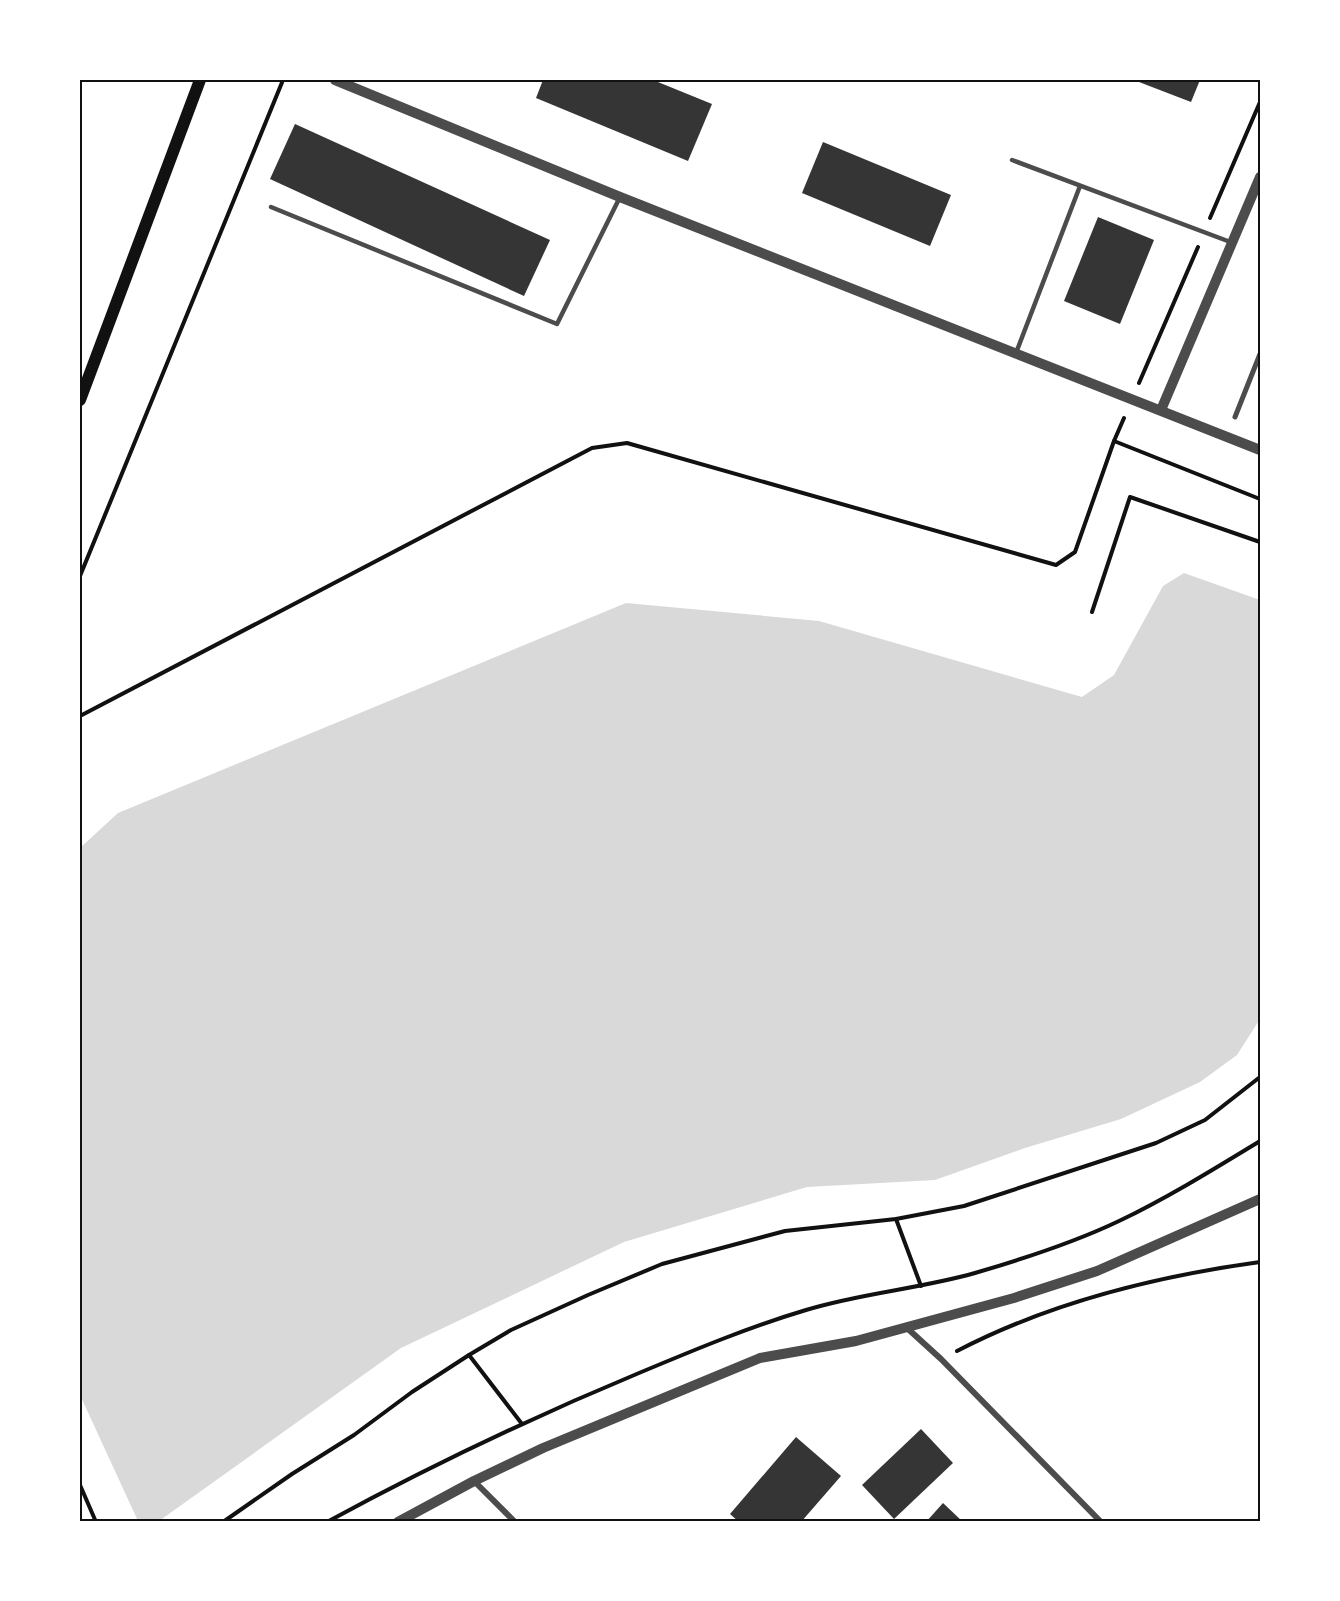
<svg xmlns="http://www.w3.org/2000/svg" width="1340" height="1601" font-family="Mulish,sans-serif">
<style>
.water{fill:#d9d9d9}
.building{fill:#353535}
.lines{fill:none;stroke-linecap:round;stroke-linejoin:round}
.path{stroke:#111;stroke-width:4}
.service{stroke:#4c4c4c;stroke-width:4.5}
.pedestrian{stroke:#4c4c4c;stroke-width:5}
.minor{stroke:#4c4c4c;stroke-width:6}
.tertiary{stroke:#4c4c4c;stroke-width:10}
.secondary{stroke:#111;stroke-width:12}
.neatline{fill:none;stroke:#111;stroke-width:2}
</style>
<rect width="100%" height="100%" fill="#fff"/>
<polygon class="water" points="1184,573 1260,600 1260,1019 1237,1055 1200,1082 1121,1119 1025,1148 935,1180 807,1187 624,1242 401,1348 159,1521 138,1521 80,1395 80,848 118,813 626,603 819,621 1082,697 1114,675 1163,586"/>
<g class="building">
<polygon points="543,80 653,80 712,104 688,161 536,98"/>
<polygon points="1140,80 1200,80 1191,102 1139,82"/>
<polygon points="295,124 550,240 524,296 270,179"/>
<polygon points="823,142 951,195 930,246 802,193"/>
<polygon points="1098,217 1154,240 1120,324 1064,301"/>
<polygon points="921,1429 953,1463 894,1519 862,1485"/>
<polygon points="796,1437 841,1476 801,1522 739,1522 730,1514"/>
<polygon points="943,1503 963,1522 926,1522"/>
</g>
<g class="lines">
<g class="path">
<polyline points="1210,218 1260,102"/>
<polyline points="1139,383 1198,247"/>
<polyline points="1114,441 1260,499"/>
<polyline points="80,576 283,80"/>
<polyline points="1092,612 1130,497 1260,542"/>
<polyline points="80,716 592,448 627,443 1056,565 1075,552 1114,441 1124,418"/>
<polyline points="896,1219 921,1286"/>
<path d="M957 1351C1049 1303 1158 1276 1260 1262"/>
<polyline points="469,1355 522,1424"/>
<polyline points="80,1485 96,1522"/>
<polyline points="223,1522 292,1474 354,1435 412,1392 469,1355 511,1330 588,1295 662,1264 785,1231 896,1219 964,1206 1156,1143 1205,1120 1260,1077"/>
<path d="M327 1522C428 1467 533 1417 639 1373 694 1350 749 1327 806 1310 861 1293 919 1289 975 1273 1023 1259 1073 1243 1119 1221 1167 1198 1214 1169 1260 1141"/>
</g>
<g class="service">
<polyline points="1012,160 1233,243"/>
<polyline points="271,207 557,324 620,197"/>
<polyline points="1016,353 1080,186"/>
</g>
<polyline class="pedestrian" points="1235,417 1260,354"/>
<g class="minor">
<polyline points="907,1328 941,1359 1101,1522"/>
<polyline points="474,1481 515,1522"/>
</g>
<g class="tertiary">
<polyline points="335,80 620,197 1260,450"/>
<polyline points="1161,410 1260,177"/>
<polyline points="398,1522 474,1481 543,1448 760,1358 856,1341 1014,1298 1097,1271 1260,1199"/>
</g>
<polyline class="secondary" points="80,400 200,80"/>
</g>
<rect width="1340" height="1601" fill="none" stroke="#ffffff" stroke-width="162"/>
<rect x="81" y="81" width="1178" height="1439" class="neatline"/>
</svg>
